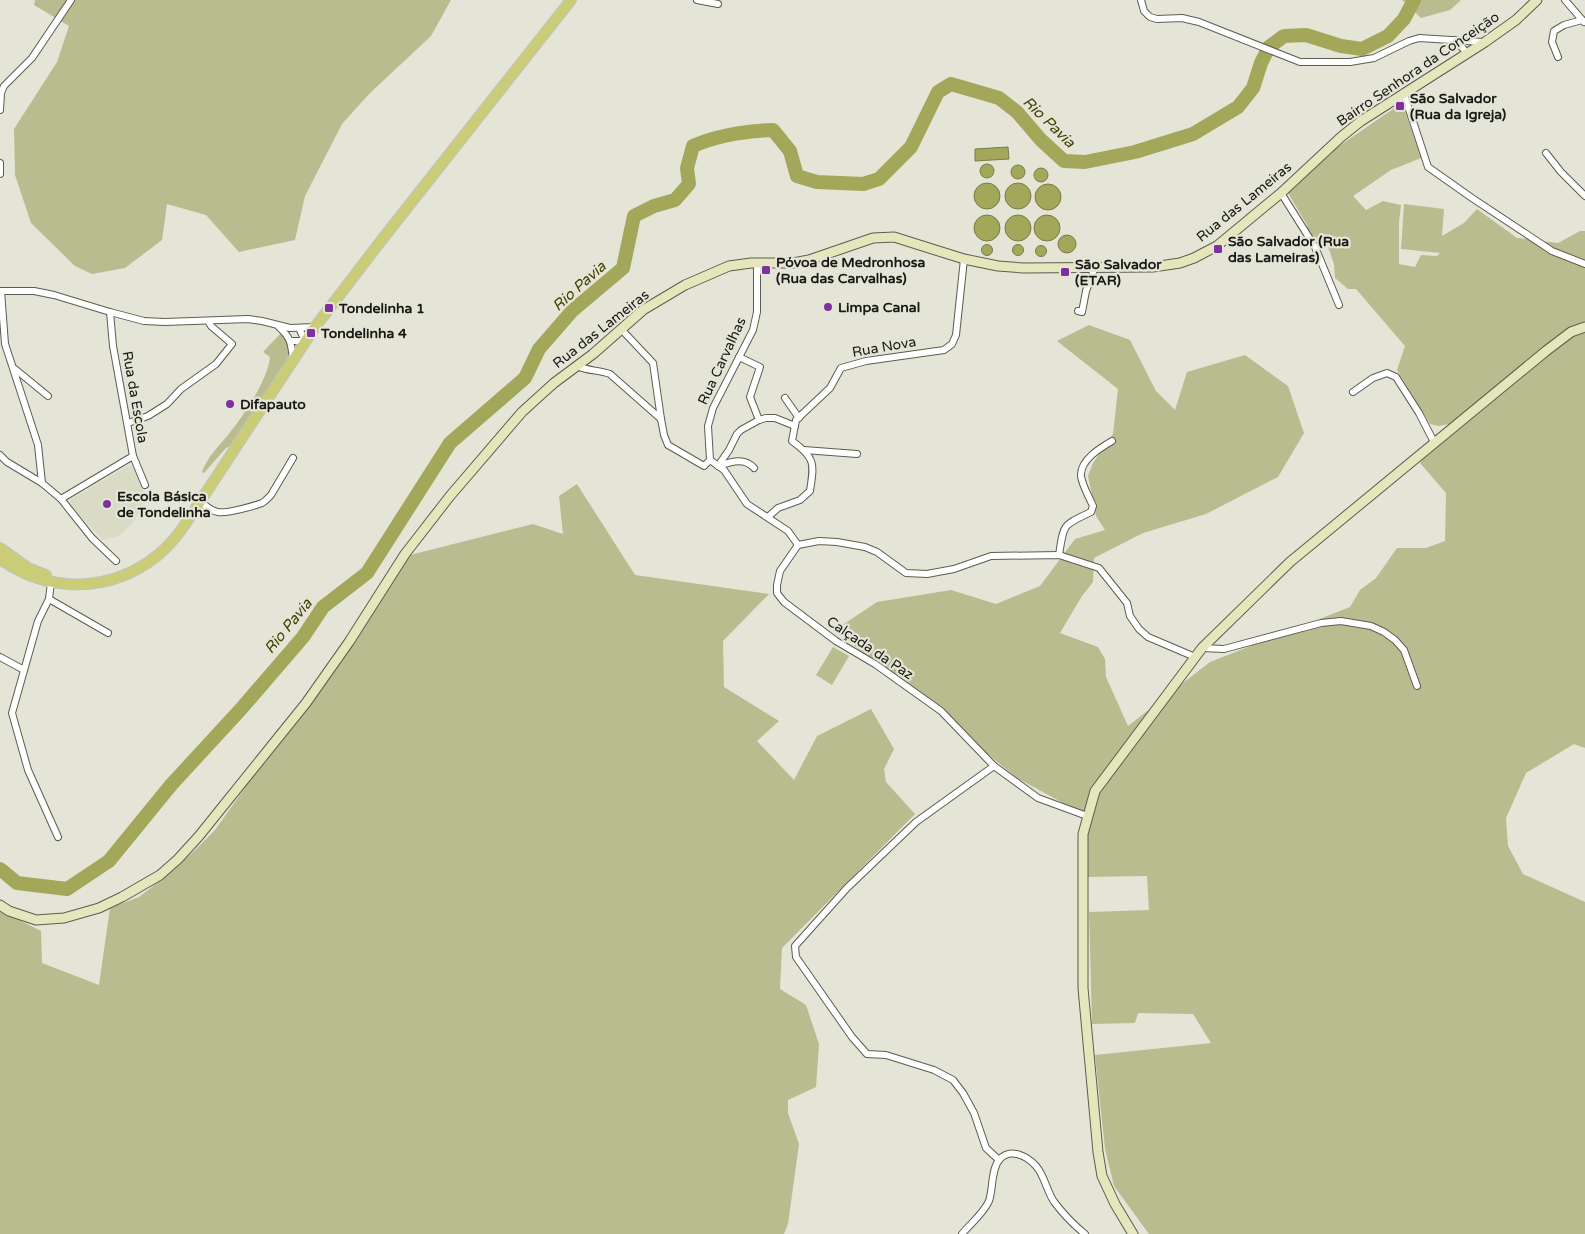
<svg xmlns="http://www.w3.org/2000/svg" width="1585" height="1234" font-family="'Varela Round',sans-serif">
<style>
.built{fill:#d9dbc5}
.green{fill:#b9bc8f}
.water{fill:#a3a75a;stroke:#797c45}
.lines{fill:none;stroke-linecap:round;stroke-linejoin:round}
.river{stroke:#a3a75a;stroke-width:14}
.street-casing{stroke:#5c5d50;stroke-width:8}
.secondary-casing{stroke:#5c5d50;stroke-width:11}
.primary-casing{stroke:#c3c3c2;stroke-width:12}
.street{stroke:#fff;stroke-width:6}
.secondary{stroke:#e5e6bb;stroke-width:9}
.primary{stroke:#cacc77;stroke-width:10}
.poi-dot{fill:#802f9f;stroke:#e4e5d7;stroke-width:2}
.labels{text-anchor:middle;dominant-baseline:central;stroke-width:4.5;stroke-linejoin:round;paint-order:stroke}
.street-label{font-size:14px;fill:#181913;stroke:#e4e5d7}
.poi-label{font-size:14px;font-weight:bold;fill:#181913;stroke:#e4e5d7;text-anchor:start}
.water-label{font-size:15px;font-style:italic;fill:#414204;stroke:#e4e5d7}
</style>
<rect width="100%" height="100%" fill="#e4e5d7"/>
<polygon class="built" points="127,466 133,468 136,470 146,499 133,523 119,536 103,540 71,506 70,500"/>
<g class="green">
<polygon points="35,0 451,0 431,36 369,94 342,124 305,196 295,240 239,252 206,215 167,204 162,240 125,268 92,274 75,266 31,223 15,175 14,129 57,62 69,26 34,5"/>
<polygon points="1402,0 1461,0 1450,10 1421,18"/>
<polygon points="1396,107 1404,108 1421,158 1391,170 1353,196 1366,210 1383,201 1401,205 1399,222 1399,264 1415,267 1421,255 1437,256 1440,253 1401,249 1404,204 1444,209 1442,236 1464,223 1477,209 1517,238 1558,243 1580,231 1585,231 1585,748 1574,744 1526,773 1506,818 1508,846 1523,874 1585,902 1585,1234 1149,1234 1114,1186 1105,1149 1095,1055 1211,1043 1193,1014 1138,1013 1135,1023 1092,1024 1089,912 1149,910 1147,876 1086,877 1087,816 1017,778 835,630 877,602 951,590 996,604 1040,586 1075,539 1105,530 1096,516 1088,476 1093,463 1113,434 1118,389 1057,341 1089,325 1130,340 1156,391 1175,410 1187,372 1245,355 1288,386 1304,433 1278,477 1206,514 1143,533 1094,558 1093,582 1082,596 1060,633 1098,647 1105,659 1106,677 1128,726 1210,662 1350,607 1360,590 1376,578 1397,548 1426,548 1445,541 1446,493 1420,463 1449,424 1439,426 1430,424 1397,370 1405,346 1356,289 1348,289 1335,278 1334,264 1326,241 1315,240 1308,231 1307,225 1288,193 1326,155"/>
<path d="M281 333 289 345 288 360 232 445 226 448 204 473 202 472C207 457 221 444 231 431 245 414 268 379 270 357L263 352Z"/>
<polygon points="577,484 635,575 769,594 723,641 724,687 779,721 757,741 794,780 817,736 871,709 894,749 884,769 886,782 915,814 782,948 780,989 806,1005 819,1044 816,1087 788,1100 788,1113 799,1144 788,1224 784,1234 0,1234 0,910 41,931 42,963 99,985 110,908 139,897 166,876 193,852 215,830 410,555 533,524 563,534 559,496"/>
<polygon points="833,647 849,656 832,685 816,675"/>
</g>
<g class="water">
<polygon points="1008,147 1009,159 975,161 975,149"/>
<circle cx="987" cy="171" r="7"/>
<circle cx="1018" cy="172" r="7"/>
<circle cx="1041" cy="175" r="7"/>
<circle cx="1018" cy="196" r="13"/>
<circle cx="987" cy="196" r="13"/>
<circle cx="1048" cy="197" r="13"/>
<circle cx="1047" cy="228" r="13"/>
<circle cx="1018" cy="228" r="13"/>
<circle cx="987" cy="228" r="13"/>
<circle cx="1067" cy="244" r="9"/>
<circle cx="987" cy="250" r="5.5"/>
<circle cx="1018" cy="250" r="5.5"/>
<circle cx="1041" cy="251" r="5.5"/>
</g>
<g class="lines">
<path class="river" d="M0 869 17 883 67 889 109 861 171 785 241 709 303 637 323 607 367 573 450 443 525 378 539 349 572 311 623 268 634 216 654 206 675 200 689 184 687 168 693 146C718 135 746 131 773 130L790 151 797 176 817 182 863 184 879 179 911 147 938 92 951 84 999 98 1017 112 1041 140 1064 161 1085 162 1135 152 1193 134 1238 107 1253 88 1261 63 1269 47 1284 36 1306 35 1341 46 1362 49 1388 36 1404 19 1414 0"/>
<defs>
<g id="street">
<polyline points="697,0 718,4"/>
<polyline points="1141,0 1144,11 1150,17 1157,19 1182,18 1199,22 1300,62 1350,62 1374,58 1409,41 1419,38 1483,42"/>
<polyline points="1565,0 1584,22"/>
<polyline points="1455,40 1467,53"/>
<polyline points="1558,57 1552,42 1554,31 1564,25 1582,20"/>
<polyline points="1404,94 1428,167 1472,198 1552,251 1585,264"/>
<polyline points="0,110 1,93 4,86 32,58 71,0"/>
<polyline points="1546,153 1561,172 1585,196"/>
<polyline points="0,163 0,174"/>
<polyline points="1281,193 1315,247 1339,305"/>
<polyline points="757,262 757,312 753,330 713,408 708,426 710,460 724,470 747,504 788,531 798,545 780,571 777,585 777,593 784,602 836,641 875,664 941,711 994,766 1038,798 1087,816"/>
<polyline points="0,291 34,291 54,295 110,312 144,321 165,322 248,319 262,321 290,328 315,327"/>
<polyline points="1,291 5,344 38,445 42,483 61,499 92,538 116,561"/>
<polyline points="1078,311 1082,312 1086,291 1095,267"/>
<polyline points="110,312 113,346 133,456 145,485"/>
<path d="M279 327C291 338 291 343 293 359"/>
<polyline points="621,329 653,363 661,419 664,435 668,445 704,466 710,460"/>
<polyline points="291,341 305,341 299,328"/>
<polyline points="739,357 760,367 750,397 759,420"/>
<path d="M577 366C588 371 599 370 610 374L661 419"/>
<polyline points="15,369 48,396"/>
<polyline points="1353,392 1373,378 1387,373 1396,377 1419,413 1435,444"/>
<polyline points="785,398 799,418"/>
<polyline points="128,423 148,416 167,404 181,389 216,364 232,344 211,326 208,321"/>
<polyline points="804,450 857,454"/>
<polyline points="0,455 7,462 42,483"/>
<polyline points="718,466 729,450 737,434 741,430 759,420 766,418 775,418 795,426"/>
<path d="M718 466C731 462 744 457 754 468"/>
<polyline points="61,499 133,456"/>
<path d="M201 502C206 506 211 511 218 512 226 514 254 506 262 503 266 501 268 498 271 495L293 458"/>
<path d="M768 517 778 508 800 500 810 491C814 464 816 458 792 441L796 420 830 388 841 368 866 361 944 350 952 344 956 335 964 259"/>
<polyline points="798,545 819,541 837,542 865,547 877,552 906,573 927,574 954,569 991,556 1059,555 1099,568 1127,603 1130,616 1139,629 1148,637 1195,657"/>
<path d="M1059 555C1064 523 1062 526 1091 512L1093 506C1089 497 1082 485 1081 476 1080 460 1100 448 1112 441"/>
<polyline points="51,582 49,599 38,621 12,713 28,770 58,837"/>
<polyline points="49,599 108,633"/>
<polyline points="1202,648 1224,649 1321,623 1341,621 1371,626 1384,632 1395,640 1404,650 1417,686"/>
<polyline points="0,657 24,670"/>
<polyline points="994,766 916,822 847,888 795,946 796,957 852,1037 867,1054 886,1055 934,1070 953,1080 963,1093 974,1113 986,1148 999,1160"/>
<path d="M962 1234C971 1223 983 1214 989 1201 993 1190 991 1170 999 1160 1010 1147 1027 1156 1036 1166 1045 1176 1047 1193 1055 1203 1064 1215 1074 1225 1085 1234"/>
</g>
<g id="secondary">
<polyline points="0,905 9,911 36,920 64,918 99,908 122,897 160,875 178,859 199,836 306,703 349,642 405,554 450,496 522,412 554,383 593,354 643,310 685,285 729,266 751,263 793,263 809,260 873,238 894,237 964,259 998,266 1023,268 1153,267 1180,263 1194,258 1217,246 1281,193 1341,137 1361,121 1485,42 1516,20 1537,0"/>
<polyline points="1133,1234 1115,1204 1102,1176 1098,1152 1083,988 1083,834 1095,791 1202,648 1290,562 1546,351 1571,332 1585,327"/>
</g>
<g id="primary">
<polyline points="0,548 28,568 46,575"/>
<path d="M0 559C49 594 111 593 158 555 169 546 178 535 186 523L315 327 384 237 571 0"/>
</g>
</defs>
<use href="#street" class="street-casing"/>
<use href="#secondary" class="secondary-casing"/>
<use href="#primary" class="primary-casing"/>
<use href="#street" class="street"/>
<use href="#secondary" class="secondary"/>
<use href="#primary" class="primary"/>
</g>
<g class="poi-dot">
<rect x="1395" y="101" width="10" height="10" rx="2.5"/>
<rect x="1213" y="244" width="10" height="10" rx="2.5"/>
<rect x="761" y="265" width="10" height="10" rx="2.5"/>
<rect x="1060" y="267" width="10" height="10" rx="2.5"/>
<circle cx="828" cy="307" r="5"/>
<rect x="324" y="303" width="10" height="10" rx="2.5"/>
<rect x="306" y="328" width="10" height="10" rx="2.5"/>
<circle cx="230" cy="404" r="5"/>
<circle cx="107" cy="504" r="5"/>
</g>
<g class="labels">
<g class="street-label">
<text transform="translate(1418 69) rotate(-34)">Bairro Senhora da Conceição</text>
<text transform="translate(1244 202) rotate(-39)">Rua das Lameiras</text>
<text transform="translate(601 329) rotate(-38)">Rua das Lameiras</text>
<text transform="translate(884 347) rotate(-10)">Rua Nova</text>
<text transform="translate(722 361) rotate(-65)">Rua Carvalhas</text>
<text transform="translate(135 397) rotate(80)">Rua da Escola</text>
<text transform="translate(870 648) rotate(34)">Calçada da Paz</text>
</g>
<g class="poi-label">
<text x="1410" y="98">São Salvador<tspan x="1410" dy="16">(Rua da Igreja)</tspan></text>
<text x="1228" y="241">São Salvador (Rua<tspan x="1228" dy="16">das Lameiras)</tspan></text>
<text x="776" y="262">Póvoa de Medronhosa<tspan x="776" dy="16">(Rua das Carvalhas)</tspan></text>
<text x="1075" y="264">São Salvador<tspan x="1075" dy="16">(ETAR)</tspan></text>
<text x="838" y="307">Limpa Canal</text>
<text x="339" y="308">Tondelinha 1</text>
<text x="321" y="333">Tondelinha 4</text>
<text x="240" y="404">Difapauto</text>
<text x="117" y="496">Escola Básica<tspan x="117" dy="16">de Tondelinha</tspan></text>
</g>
<g class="water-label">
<text transform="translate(1049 122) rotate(44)">Rio Pavia</text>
<text transform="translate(579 286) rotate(-42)">Rio Pavia</text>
<text transform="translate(288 626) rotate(-51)">Rio Pavia</text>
</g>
</g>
</svg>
